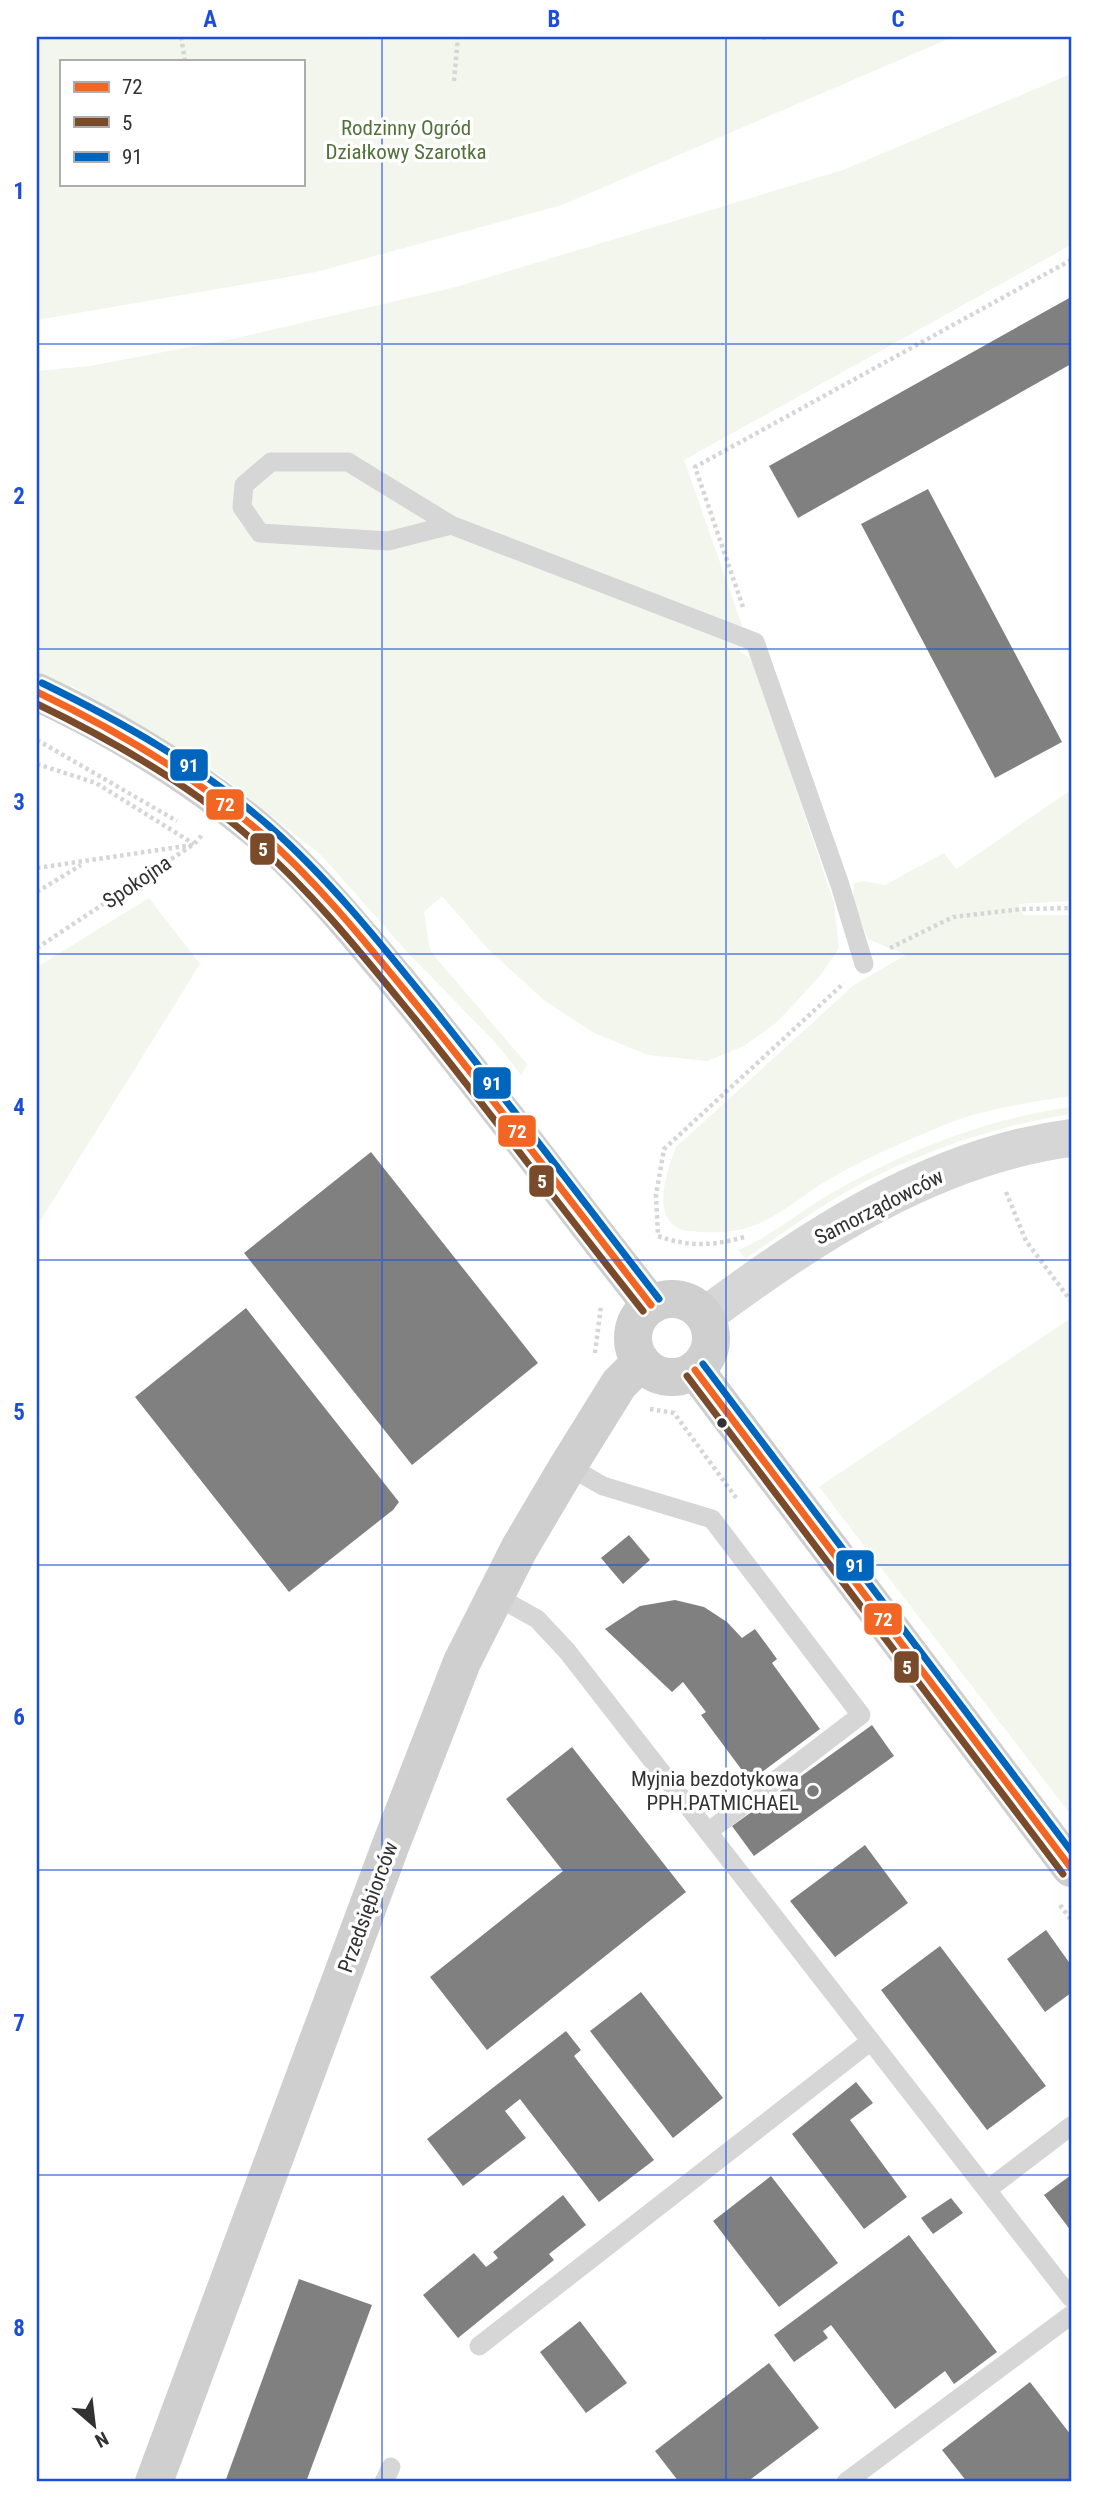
<svg xmlns="http://www.w3.org/2000/svg" width="1108" height="2519" font-family="'Roboto Condensed',sans-serif">
<style>
.green{fill:#f2f6ed;fill-rule:evenodd}
.building{fill:#808080}
.lines{fill:none;stroke-linecap:round;stroke-linejoin:round}
.path{stroke:#d6d6d6;stroke-width:4.5;stroke-dasharray:3.5 3.5;stroke-linecap:butt}
.lane{stroke:#d6d6d6;stroke-width:19}
.street{stroke:#d6d6d6;stroke-width:38}
.secondary{stroke:#cfcfcf;stroke-width:38}
.bus-1-casing{stroke:#fff;stroke-width:12}
.bus-2-casing{stroke:#fff;stroke-width:12}
.bus-3-casing{stroke:#fff;stroke-width:12}
.bus-1{stroke:#f26522;stroke-width:7}
.bus-2{stroke:#7a4b2a;stroke-width:7}
.bus-3{stroke:#0065bd;stroke-width:7}
.grid{fill:none;stroke:#1d4ed8;stroke-width:2;stroke-opacity:0.55}
.bus-dot{fill:#323232;stroke:#fff;stroke-width:2.5}
.poi-dot{fill:#7a7a7a;stroke:#fff;stroke-width:2.5}
.labels{text-anchor:middle;dominant-baseline:central;stroke-width:7;stroke-linejoin:round;paint-order:stroke}
.park-label{font-size:21px;fill:#52713b;stroke:#fff}
.street-label{font-size:21px;fill:#323232;stroke:#fff}
.poi-label{font-size:21px;fill:#323232;stroke:#fff;text-anchor:end}
.line-badge{stroke:#fff;stroke-width:2.5}
.badge-label{font-size:19px;text-anchor:middle;font-weight:bold;fill:#fff}
.neatline{fill:none;stroke:#1d4ed8;stroke-width:2.5}
.grid-label{font-size:23px;text-anchor:middle;font-weight:bold;fill:#1d4ed8}
</style>
<rect width="100%" height="100%" fill="#fff"/>
<g class="green">
<path d="M37 37H953L562 205 316 272 37 320ZM303 61V184H61V61Z"/>
<polygon points="1071,74 1071,245 684,460 742,625 740,652 750,658 759,678 834,903 839,948 820,976 777,1022 744,1046 707,1061 648,1055 594,1033 545,1001 489,950 442,896 424,912 430,951 527,1064 521,1075 495,1042 409,954 322,856 206,764 75,688 37,673 37,371 90,366 237,338 456,287 843,170"/>
<path d="M1071 790V901L1017 904 1024 915H1071V1096C1023 1103 977 1110 932 1130 896 1145 860 1161 826 1181 805 1194 776 1218 753 1226 736 1232 719 1233 701 1232 694 1231 685 1232 680 1229 650 1217 668 1168 676 1147L854 985 906 955 868 939 853 900 854 883 864 881 885 885 944 853 956 869Z"/>
<polygon points="149,898 200,964 37,1226 37,967"/>
<path d="M1071 1107V1114C988 1127 907 1156 834 1199 804 1217 775 1239 745 1259L738 1250C772 1236 799 1212 830 1194 902 1152 988 1118 1071 1107Z"/>
<polygon points="1071,1318 1071,1815 819,1487"/>
</g>
<g class="building">
<polygon points="1071,297 1071,364 798,518 769,466"/>
<polygon points="928,489 1062,742 995,778 861,524"/>
<polygon points="371,1152 538,1363 412,1465 244,1253"/>
<polygon points="246,1308 399,1502 393,1510 289,1592 135,1397"/>
<polygon points="629,1535 650,1560 623,1584 601,1558"/>
<polygon points="675,1600 704,1607 727,1622 742,1638 755,1629 777,1659 772,1663 820,1729 750,1781 701,1715 706,1712 683,1682 672,1692 605,1629 640,1606"/>
<polygon points="872,1725 894,1756 754,1856 732,1826"/>
<polygon points="572,1747 686,1892 487,2050 430,1977 563,1871 506,1799"/>
<polygon points="865,1845 908,1903 835,1957 790,1901"/>
<polygon points="1046,1930 1071,1965 1071,1993 1045,2012 1007,1959"/>
<polygon points="940,1946 1046,2086 987,2130 881,1990"/>
<polygon points="641,1992 723,2098 673,2138 590,2031"/>
<polygon points="566,2031 581,2050 574,2056 654,2160 599,2202 520,2099 505,2111 526,2138 463,2186 427,2139"/>
<polygon points="856,2082 873,2103 850,2120 907,2197 864,2229 792,2134"/>
<polygon points="1071,2175 1071,2231 1044,2195"/>
<polygon points="771,2176 838,2263 779,2307 713,2221"/>
<polygon points="563,2195 586,2225 549,2254 554,2260 458,2338 423,2295 474,2253 486,2267 498,2258 493,2252"/>
<polygon points="951,2198 963,2213 933,2234 921,2218"/>
<polygon points="909,2235 997,2352 954,2384 945,2371 895,2409 831,2325 823,2331 828,2338 794,2362 774,2335"/>
<polygon points="299,2279 372,2305 306,2482 225,2482"/>
<polygon points="580,2321 627,2383 586,2413 540,2352"/>
<polygon points="769,2363 819,2428 747,2482 679,2482 655,2451"/>
<polygon points="1030,2382 1071,2435 1071,2482 967,2482 942,2450"/>
</g>
<g class="lines">
<g class="path">
<polyline points="181,37 185,61"/>
<polyline points="764,40 764,37"/>
<polyline points="454,81 458,37"/>
<polyline points="743,607 695,467 1071,260"/>
<polyline points="37,740 177,821"/>
<polyline points="37,764 96,783 194,844"/>
<polyline points="37,868 192,845"/>
<polyline points="37,892 81,865"/>
<polyline points="37,948 194,844 203,834"/>
<polyline points="890,948 953,917 1022,909 1071,908"/>
<polyline points="1006,1192 1026,1241 1071,1301"/>
<path d="M744 1237C713 1246 688 1247 658 1236L656 1195 664 1149 844 983"/>
<polyline points="595,1353 601,1306"/>
<polyline points="650,1409 674,1413 737,1499"/>
<polyline points="1060,1905 1071,1920"/>
</g>
<g class="lane">
<polyline points="451,525 388,541 260,533 242,507 244,485 271,462 348,462 451,525 755,642 840,885 864,964"/>
<polyline points="568,1466 603,1486 712,1519 861,1715 708,1832"/>
<polyline points="494,1595 537,1619 567,1651 1071,2298"/>
<polyline points="987,2190 1071,2126"/>
<polyline points="479,2346 871,2041"/>
<polyline points="384,2482 391,2467"/>
<polyline points="846,2482 1071,2315"/>
</g>
<path class="street" d="M705 1316C813 1235 934 1156 1071 1138"/>
<g class="secondary">
<path d="M37 692C116 729 193 776 260 832 313 878 358 934 403 988 488 1092 568 1200 651 1305"/>
<circle cx="672" cy="1338" r="39"/>
<polyline points="695,1370 1071,1868"/>
<polyline points="154,2482 390,1847 462,1662 519,1549 568,1466 619,1384 641,1362"/>
</g>
<defs>
<g id="bus-1">
<path d="M37 692C116 730 193 775 260 832 320 884 370 948 420 1009 499 1106 574 1206 651 1305"/>
<polyline points="695,1370 1071,1868"/>
</g>
<g id="bus-2">
<path d="M37 704C114 741 191 785 255 842 315 895 365 958 415 1019 492 1115 566 1214 643 1311"/>
<polyline points="687,1376 1063,1874"/>
</g>
<g id="bus-3">
<path d="M42 683C122 722 202 767 269 826 330 880 381 944 432 1007 509 1103 583 1201 659 1299"/>
<polyline points="703,1364 1071,1851"/>
</g>
</defs>
<use href="#bus-1" class="bus-1-casing"/>
<use href="#bus-2" class="bus-2-casing"/>
<use href="#bus-3" class="bus-3-casing"/>
<use href="#bus-1" class="bus-1"/>
<use href="#bus-2" class="bus-2"/>
<use href="#bus-3" class="bus-3"/>
</g>
<path class="grid" d="M382 37V2482M726 37V2482M37 344H1071M37 649H1071M37 954H1071M37 1260H1071M37 1565H1071M37 1870H1071M37 2175H1071"/>
<circle class="bus-dot" cx="722" cy="1423" r="6"/>
<circle class="poi-dot" cx="813" cy="1791" r="7"/>
<g class="labels">
<g class="park-label">
<text x="406" y="128">Rodzinny Ogród<tspan x="406" dy="24">Działkowy Szarotka</tspan></text>
</g>
<g class="street-label">
<text transform="translate(137 882) rotate(-34)">Spokojna</text>
<text transform="translate(879 1207) rotate(-27)">Samorządowców</text>
<text transform="translate(368 1907) rotate(-70)">Przedsiębiorców</text>
</g>
<g class="poi-label">
<text x="799" y="1779">Myjnia bezdotykowa<tspan x="799" dy="24">PPH.PATMICHAEL</tspan></text>
</g>
</g>
<g class="line-badge">
<rect x="169" y="748" width="40" height="34" rx="7" fill="#0065bd"/>
<rect x="205" y="788" width="40" height="33" rx="7" fill="#f26522"/>
<rect x="249" y="832" width="27" height="34" rx="7" fill="#7a4b2a"/>
<rect x="472" y="1066" width="40" height="34" rx="7" fill="#0065bd"/>
<rect x="497" y="1114" width="40" height="34" rx="7" fill="#f26522"/>
<rect x="528" y="1164" width="27" height="34" rx="7" fill="#7a4b2a"/>
<rect x="835" y="1549" width="40" height="33" rx="7" fill="#0065bd"/>
<rect x="863" y="1602" width="40" height="34" rx="7" fill="#f26522"/>
<rect x="893" y="1650" width="27" height="34" rx="7" fill="#7a4b2a"/>
</g>
<g class="badge-label">
<text x="189" y="772">91</text>
<text x="225" y="811">72</text>
<text x="263" y="856">5</text>
<text x="492" y="1090">91</text>
<text x="517" y="1138">72</text>
<text x="542" y="1188">5</text>
<text x="855" y="1572">91</text>
<text x="883" y="1626">72</text>
<text x="907" y="1674">5</text>
</g>
<rect width="1108" height="2519" fill="none" stroke="#ffffff" stroke-width="77"/>
<rect x="60" y="60" width="245" height="126" fill="#ffffff" stroke="#adadad" stroke-width="2"/>
<rect x="74" y="82" width="35" height="10" fill="#f26522" stroke="#adadad" stroke-width="2"/>
<text x="122" y="94" font-size="21" fill="#323232">72</text>
<rect x="74" y="117" width="35" height="10" fill="#7a4b2a" stroke="#adadad" stroke-width="2"/>
<text x="122" y="130" font-size="21" fill="#323232">5</text>
<rect x="74" y="152" width="35" height="10" fill="#0065bd" stroke="#adadad" stroke-width="2"/>
<text x="122" y="164" font-size="21" fill="#323232">91</text>
<g transform="translate(94 2425) rotate(152)" stroke="#ffffff" stroke-width="5" paint-order="stroke">
<path d="M0-5L12 26L0 18L-12 26Z" fill="#323232"/>
<text y="-10" font-size="19" font-weight="bold" text-anchor="middle" fill="#323232">N</text>
</g>
<rect x="38" y="38" width="1032" height="2442" class="neatline"/>
<g class="grid-label">
<text x="210" y="27">A</text>
<text x="554" y="27">B</text>
<text x="898" y="27">C</text>
<text x="19" y="199">1</text>
<text x="19" y="504">2</text>
<text x="19" y="810">3</text>
<text x="19" y="1115">4</text>
<text x="19" y="1420">5</text>
<text x="19" y="1725">6</text>
<text x="19" y="2031">7</text>
<text x="19" y="2336">8</text>
</g>
</svg>
